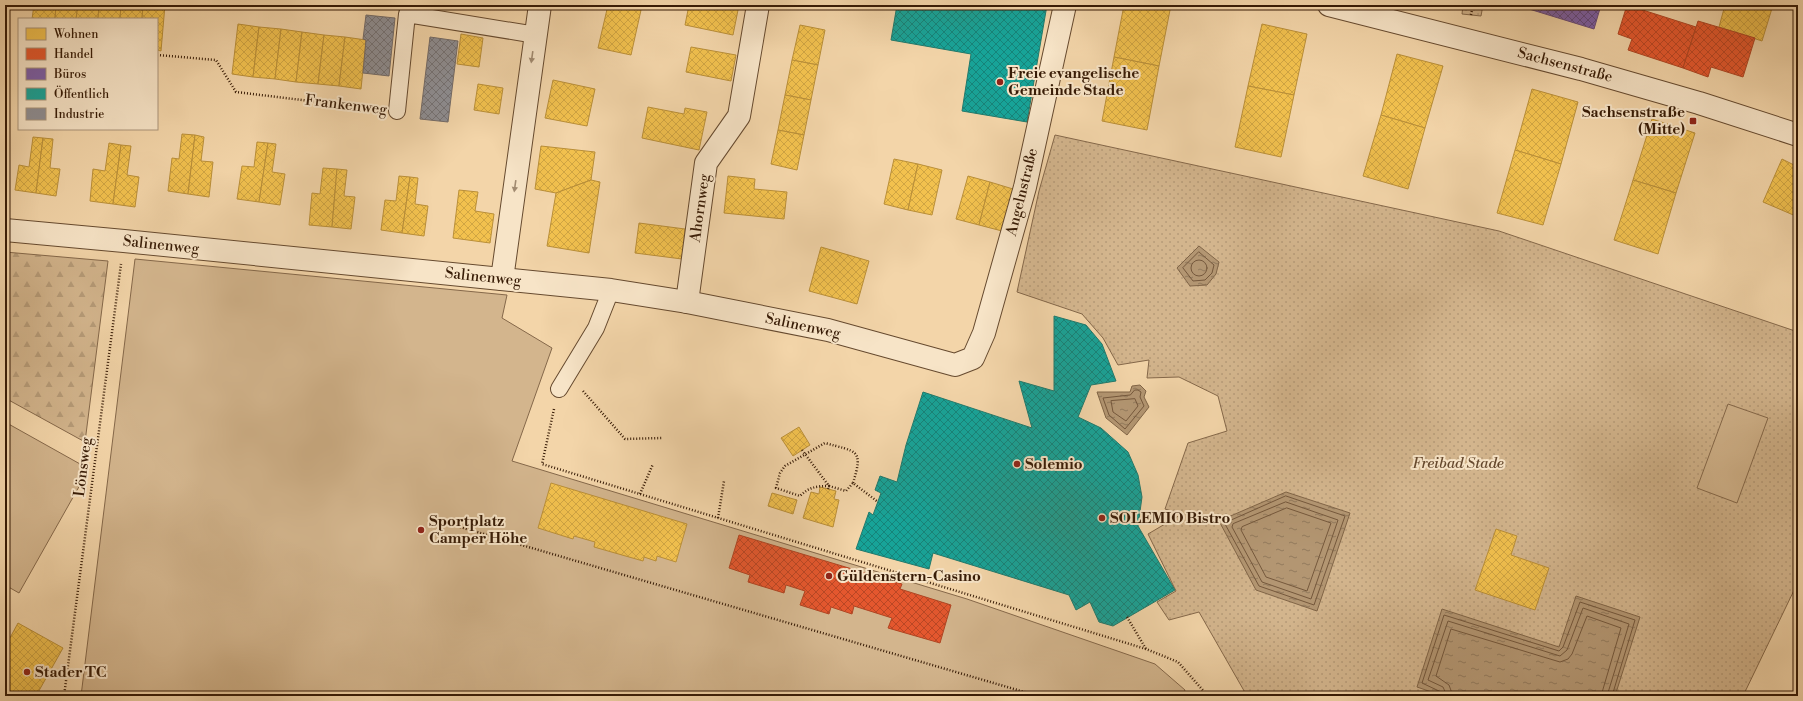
<svg xmlns="http://www.w3.org/2000/svg" width="1803" height="701" font-family="'Libre Bodoni',serif">
<style>
.forest{fill:url(#forest-firs);stroke:#85684a}
.park{fill:url(#park-dots);stroke:#85684a}
.pitch{fill:#d3b58d;stroke:#85684a}
.water{fill:url(#water-ripples);stroke:#816547}
.homes{fill:url(#homes-cross-hatch);stroke:#ba8f38}
.shops{fill:url(#shops-cross-hatch);stroke:#b04522}
.offices{fill:url(#offices-cross-hatch);stroke:#674a77}
.public{fill:url(#public-cross-hatch);stroke:#217a6c}
.industry{fill:url(#industry-cross-hatch);stroke:#736b68}
.lines{fill:none;stroke-linecap:round;stroke-linejoin:round}
.shore{stroke:#75583c;stroke-width:1}
.service-casing{stroke:#664a2f;stroke-width:18}
.minor-casing{stroke:#664a2f;stroke-width:24}
.tertiary-casing{stroke:#664a2f;stroke-width:24}
.path{stroke:#371b06;stroke-width:2.5;stroke-dasharray:1 2;stroke-linecap:butt}
.service{stroke:#f7e4c7;stroke-width:16}
.minor{stroke:#f7e4c7;stroke-width:22}
.tertiary{stroke:#f7e4c7;stroke-width:22}
.oneway{fill:#a18a70}
.poi-dot{fill:#8f2418;stroke:#f7e4c7;stroke-width:1.5}
.labels{text-anchor:middle;dominant-baseline:central;stroke-width:4;stroke-linejoin:round;paint-order:stroke}
.street-label{font-size:15px;fill:#371b06;stroke:#f7e4c7}
.poi-label{font-size:15px;font-weight:bold;fill:#371b06;stroke:#f7e4c7;text-anchor:start}
.park-label{font-size:15px;font-style:italic;fill:#66492e;stroke:#f7e4c7}
</style>
<defs>
<pattern id="forest-firs" width="22" height="20" patternUnits="userSpaceOnUse"><rect width="22" height="20" fill="#d3b58d"/><path d="M5 1l3.5 6h-7zM16 11l3.5 6h-7z" fill="#b69b78"/></pattern>
<pattern id="park-dots" width="8" height="8" patternUnits="userSpaceOnUse"><rect width="8" height="8" fill="#d3b58d"/><path d="M2 2h.1M6 6h.1" fill="none" stroke="#b69b78" stroke-width="1.8" stroke-linecap="round"/></pattern>
<pattern id="water-ripples" width="26" height="14" patternUnits="userSpaceOnUse"><rect width="26" height="14" fill="#b39672"/><path d="M2 4q2-2 4 0t4 0M15 11q2-2 4 0t4 0" fill="none" stroke="#927a5c"/></pattern>
<pattern id="homes-cross-hatch" width="8" height="8" patternUnits="userSpaceOnUse"><rect width="8" height="8" fill="#f2c14e"/><path d="M0 0l8 8M0 8l8-8" fill="none" stroke="#d0a543"/></pattern>
<pattern id="shops-cross-hatch" width="8" height="8" patternUnits="userSpaceOnUse"><rect width="8" height="8" fill="#e4572e"/><path d="M0 0l8 8M0 8l8-8" fill="none" stroke="#ba4725"/></pattern>
<pattern id="offices-cross-hatch" width="8" height="8" patternUnits="userSpaceOnUse"><rect width="8" height="8" fill="#7b5ea7"/><path d="M0 0l8 8M0 8l8-8" fill="none" stroke="#60487e"/></pattern>
<pattern id="public-cross-hatch" width="8" height="8" patternUnits="userSpaceOnUse"><rect width="8" height="8" fill="#17a398"/><path d="M0 0l8 8M0 8l8-8" fill="none" stroke="#16847a"/></pattern>
<pattern id="industry-cross-hatch" width="8" height="8" patternUnits="userSpaceOnUse"><rect width="8" height="8" fill="#8d8d92"/><path d="M0 0l8 8M0 8l8-8" fill="none" stroke="#747275"/></pattern>
</defs>
<rect width="100%" height="100%" fill="#f3d5a9"/>
<filter id="stains"><feTurbulence type="fractalNoise" baseFrequency=".005" numOctaves="4"/><feColorMatrix values="0 0 0 0 .2 0 0 0 0 .09 0 0 0 0 .02 0 0 0 .5 -.17"/></filter>
<radialGradient id="worn" r=".72"><stop offset=".6" stop-color="#630" stop-opacity="0"/><stop offset="1" stop-color="#630" stop-opacity=".3"/></radialGradient>
<polygon class="forest" points="5,252 108,261 85,442 5,398"/>
<g class="park">
<polygon points="1463,5 1483,5 1481,16 1462,14"/>
<polygon points="1055,135 1499,231 1798,332 1798,582 1743,696 1247,696 1199,612 1169,620 1157,602 1176,591 1148,534 1182,514 1165,509 1188,443 1227,431 1218,396 1179,377 1147,378 1149,360 1118,365 1103,338 1082,314 1017,292 1039,191"/>
</g>
<g class="pitch">
<polygon points="135,259 507,295 502,318 552,348 512,461 967,599 1155,664 1185,690 1183,696 81,696"/>
<polygon points="1728,404 1768,418 1737,503 1697,488"/>
<polygon points="5,422 89,469 19,593 5,585"/>
</g>
<g class="water">
<polygon points="1199,246 1219,262 1216,274 1207,285 1190,286 1177,268"/>
<polygon points="1140,385 1146,391 1144,397 1149,407 1127,435 1106,418 1097,392 1130,392 1132,386"/>
<polygon points="1286,492 1350,513 1317,611 1256,590 1219,521"/>
<polygon points="1576,596 1640,617 1615,696 1443,696 1417,687 1442,609 1559,647"/>
</g>
<g class="homes">
<polygon points="34,5 56,5 55,19 32,19"/>
<polygon points="56,5 78,5 76,19 55,19"/>
<polygon points="78,5 99,5 98,19 76,19"/>
<polygon points="99,5 121,5 120,19 98,19"/>
<polygon points="121,5 143,5 142,19 120,19"/>
<polygon points="143,5 165,5 161,51 157,50 157,19 142,19"/>
<polygon points="608,5 641,10 631,55 598,48"/>
<polygon points="689,5 739,5 733,35 685,25"/>
<polygon points="1124,5 1171,5 1159,66 1114,57"/>
<polygon points="1725,5 1773,5 1762,41 1719,27"/>
<polygon points="238,24 259,27 253,77 232,74"/>
<polygon points="1262,24 1307,34 1294,95 1248,86"/>
<polygon points="800,25 825,30 818,65 792,60"/>
<polygon points="259,27 281,29 275,79 253,77"/>
<polygon points="281,29 302,32 296,82 275,79"/>
<polygon points="302,32 324,35 318,84 296,82"/>
<polygon points="461,34 483,38 479,67 457,64"/>
<polygon points="324,35 345,37 339,86 318,84"/>
<polygon points="345,37 366,40 361,89 339,86"/>
<polygon points="691,47 736,55 731,81 686,72"/>
<polygon points="1397,54 1443,66 1425,128 1381,115"/>
<polygon points="1114,57 1159,66 1147,130 1102,121"/>
<polygon points="792,60 818,65 811,100 785,95"/>
<polygon points="553,80 595,89 587,126 545,118"/>
<polygon points="478,84 503,88 499,114 474,110"/>
<polygon points="1248,86 1294,95 1281,157 1235,147"/>
<polygon points="1532,89 1578,102 1561,164 1515,150"/>
<polygon points="785,95 811,100 804,135 778,130"/>
<polygon points="648,107 684,114 685,108 707,112 699,150 642,138"/>
<polygon points="1381,115 1425,128 1408,189 1363,176"/>
<polygon points="1652,119 1695,133 1676,193 1633,180"/>
<polygon points="778,130 804,135 797,170 771,164"/>
<polygon points="182,134 195,135 188,194 168,191 172,158 179,159"/>
<polygon points="195,135 204,137 201,161 213,162 209,197 188,194"/>
<polygon points="33,137 43,138 36,193 15,190 19,165 29,167"/>
<polygon points="43,138 53,139 50,168 60,169 56,196 36,193"/>
<polygon points="257,142 268,143 259,202 237,199 242,166 254,167"/>
<polygon points="109,143 121,145 113,204 90,201 93,169 105,171"/>
<polygon points="268,143 276,144 272,172 285,174 280,205 259,202"/>
<polygon points="121,145 131,146 127,175 139,177 135,207 113,204"/>
<polygon points="541,146 595,152 591,180 556,193 535,189"/>
<polygon points="1515,150 1561,164 1543,225 1497,213"/>
<polygon points="894,159 918,164 908,210 884,204"/>
<polygon points="1782,159 1798,167 1798,217 1763,202"/>
<polygon points="918,164 942,170 932,215 908,210"/>
<polygon points="323,168 337,169 332,227 309,225 312,193 320,194"/>
<polygon points="337,169 347,170 344,196 355,197 351,229 332,227"/>
<polygon points="399,176 410,177 402,233 381,230 385,200 396,201"/>
<polygon points="728,176 755,179 754,189 787,192 784,219 724,213"/>
<polygon points="968,176 990,182 979,225 956,219"/>
<polygon points="410,177 418,178 415,204 428,206 424,236 402,233"/>
<polygon points="591,180 600,182 589,253 547,246 556,193"/>
<polygon points="1633,180 1676,193 1658,254 1614,240"/>
<polygon points="990,182 1013,189 1002,231 979,225"/>
<polygon points="459,190 478,192 475,211 494,214 490,243 453,238"/>
<polygon points="639,223 685,229 682,259 635,253"/>
<polygon points="821,247 869,261 857,304 809,291"/>
<polygon points="799,427 810,445 793,456 781,438"/>
<polygon points="551,483 687,524 676,562 657,556 656,561 644,557 643,561 594,547 595,542 574,536 573,539 538,528"/>
<polygon points="820,487 836,491 834,499 839,500 833,527 803,518 811,492 819,494"/>
<polygon points="772,493 797,500 793,514 768,506"/>
<polygon points="1496,529 1517,536 1511,555 1549,568 1535,610 1475,590"/>
<polygon points="18,623 63,648 36,696 5,696 5,647"/>
</g>
<g class="shops">
<polygon points="1627,5 1696,27 1683,68 1628,50 1632,39 1618,34"/>
<polygon points="1698,21 1755,38 1743,77 1711,67 1708,77 1683,68"/>
<polygon points="739,535 902,584 900,589 951,605 940,643 888,628 892,618 854,606 852,614 831,607 829,614 800,605 805,591 786,585 784,593 748,582 750,575 729,568"/>
</g>
<polygon class="offices" points="1516,5 1601,5 1594,29"/>
<g class="public">
<polygon points="897,5 1047,5 1027,122 962,111 971,54 891,40"/>
<polygon points="1054,316 1086,325 1102,344 1116,381 1091,385 1078,417 1101,428 1128,452 1138,475 1142,497 1138,526 1175,590 1113,626 1099,622 1090,602 1076,610 1069,595 933,553 929,569 856,549 869,512 873,515 881,493 875,490 880,476 897,482 906,445 923,392 1032,428 1019,381 1054,391"/>
</g>
<g class="industry">
<polygon points="366,15 395,18 389,76 363,73 366,40 363,39"/>
<polygon points="430,37 458,41 448,122 420,119"/>
</g>
<g class="lines">
<g class="shore">
<polygon points="1199,252 1214,265 1212,273 1205,280 1193,281 1183,268"/>
<circle cx="1199" cy="268" r="8"/>
<polygon points="1135,390 1138,390 1141,392 1140,397 1144,406 1125,429 1109,415 1103,398 1130,395"/>
<polygon points="1135,399 1138,406 1126,421 1113,412 1111,401"/>
<polygon points="1286,496 1345,516 1314,605 1259,586 1225,524 1227,522"/>
<polygon points="1286,502 1338,520 1311,599 1262,582 1232,527 1233,524"/>
<polygon points="1287,508 1331,523 1307,591 1266,577 1241,530 1242,527"/>
<polyline points="1442,696 1439,691 1422,683 1444,615 1559,651 1563,647 1580,602 1635,620 1612,696"/>
<polyline points="1447,696 1443,687 1428,680 1448,621 1560,656 1567,650 1583,608 1629,624 1607,696"/>
<polyline points="1453,696 1449,685 1436,676 1451,629 1560,662 1568,659 1572,654 1587,616 1621,628 1601,696"/>
</g>
<defs>
<g id="service">
<polyline points="397,111 407,14 536,35"/>
<polyline points="559,389 596,328 611,290"/>
</g>
<g id="minor">
<polyline points="5,230 124,241 611,290 687,302 828,330 955,365 973,358 984,333 1025,187 1065,5"/>
<polyline points="502,279 540,5"/>
<polyline points="687,302 706,163 739,116 758,5"/>
</g>
<polyline id="tertiary" points="1329,5 1581,69 1699,103 1798,135"/>
</defs>
<use href="#service" class="service-casing"/>
<use href="#minor" class="minor-casing"/>
<use href="#tertiary" class="tertiary-casing"/>
<g class="path">
<polyline points="1471,15 1473,5"/>
<polyline points="157,55 216,60 236,92 376,109"/>
<polyline points="583,391 625,439 662,438"/>
<polyline points="554,409 542,464 1146,649 1178,662 1208,696"/>
<polyline points="802,450 829,486 846,491 853,483 878,502"/>
<path d="M828 489 829 486C817 486 809 487 800 496L776 488 780 473 785 466 825 443C856 452 864 448 853 483"/>
<polyline points="640,494 653,464"/>
<polyline points="718,518 724,481"/>
<polyline points="460,527 1038,696"/>
<polyline points="1127,617 1146,649"/>
<polyline points="64,696 121,264"/>
</g>
<use href="#service" class="service"/>
<use href="#minor" class="minor"/>
<use href="#tertiary" class="tertiary"/>
</g>
<defs><path id="oneway-solid" d="M-6-.8H1V-3.2L6.5 0L1 3.2V.8H-6Z"/></defs>
<g class="oneway">
<use href="#oneway-solid" transform="translate(532 57) rotate(98)"/>
<use href="#oneway-solid" transform="translate(515 186) rotate(98)"/>
</g>
<g class="poi-dot">
<circle cx="1000" cy="82" r="4"/>
<rect x="1689" y="117" width="8" height="8" rx="2"/>
<circle cx="1017" cy="464" r="4"/>
<circle cx="1102" cy="518" r="4"/>
<circle cx="421" cy="530" r="4"/>
<circle cx="829" cy="576" r="4"/>
<circle cx="27" cy="672" r="4"/>
</g>
<g class="labels">
<g class="street-label">
<text transform="translate(1565 65) rotate(15)">Sachsenstraße</text>
<text transform="translate(346 105) rotate(7)">Frankenweg</text>
<text transform="translate(1022 192) rotate(-76)">Angelnstraße</text>
<text transform="translate(700 208) rotate(-82)">Ahornweg</text>
<text transform="translate(161 245) rotate(6)">Salinenweg</text>
<text transform="translate(483 277) rotate(6)">Salinenweg</text>
<text transform="translate(803 326) rotate(12)">Salinenweg</text>
<text transform="translate(83 467) rotate(-83)">Lönsweg</text>
</g>
<g class="poi-label">
<text x="1008" y="73">Freie evangelische<tspan x="1008" dy="17">Gemeinde Stade</tspan></text>
<text x="1685" y="112" text-anchor="end">Sachsenstraße<tspan x="1685" dy="17">(Mitte)</tspan></text>
<text x="1025" y="464">Solemio</text>
<text x="1110" y="518">SOLEMIO Bistro</text>
<text x="429" y="521">Sportplatz<tspan x="429" dy="17">Camper Höhe</tspan></text>
<text x="837" y="576">Güldenstern-Casino</text>
<text x="35" y="672">Stader TC</text>
</g>
<g class="park-label">
<text x="1458" y="463">Freibad Stade</text>
</g>
</g>
<rect width="1803" height="701" fill="none" stroke="#f3d5a9" stroke-width="20"/>
<rect x="6" y="6" width="1791" height="689" fill="none" stroke="#371b06" stroke-width="2"/>
<rect x="10" y="10" width="1783" height="681" fill="none" stroke="#371b06"/>
<rect x="18" y="18" width="140" height="112" fill="#f7e4c7" stroke="#aa947a"/>
<rect x="26" y="28" width="20" height="12" fill="#f2c14e" stroke="#aa947a"/>
<text x="54" y="38" font-size="12" fill="#371b06">Wohnen</text>
<rect x="26" y="48" width="20" height="12" fill="#e4572e" stroke="#aa947a"/>
<text x="54" y="58" font-size="12" fill="#371b06">Handel</text>
<rect x="26" y="68" width="20" height="12" fill="#7b5ea7" stroke="#aa947a"/>
<text x="54" y="78" font-size="12" fill="#371b06">Büros</text>
<rect x="26" y="88" width="20" height="12" fill="#17a398" stroke="#aa947a"/>
<text x="54" y="98" font-size="12" fill="#371b06">Öffentlich</text>
<rect x="26" y="108" width="20" height="12" fill="#8d8d92" stroke="#aa947a"/>
<text x="54" y="118" font-size="12" fill="#371b06">Industrie</text>
<rect width="100%" height="100%" filter="url(#stains)"/>
<rect width="100%" height="100%" fill="url(#worn)"/>
</svg>
